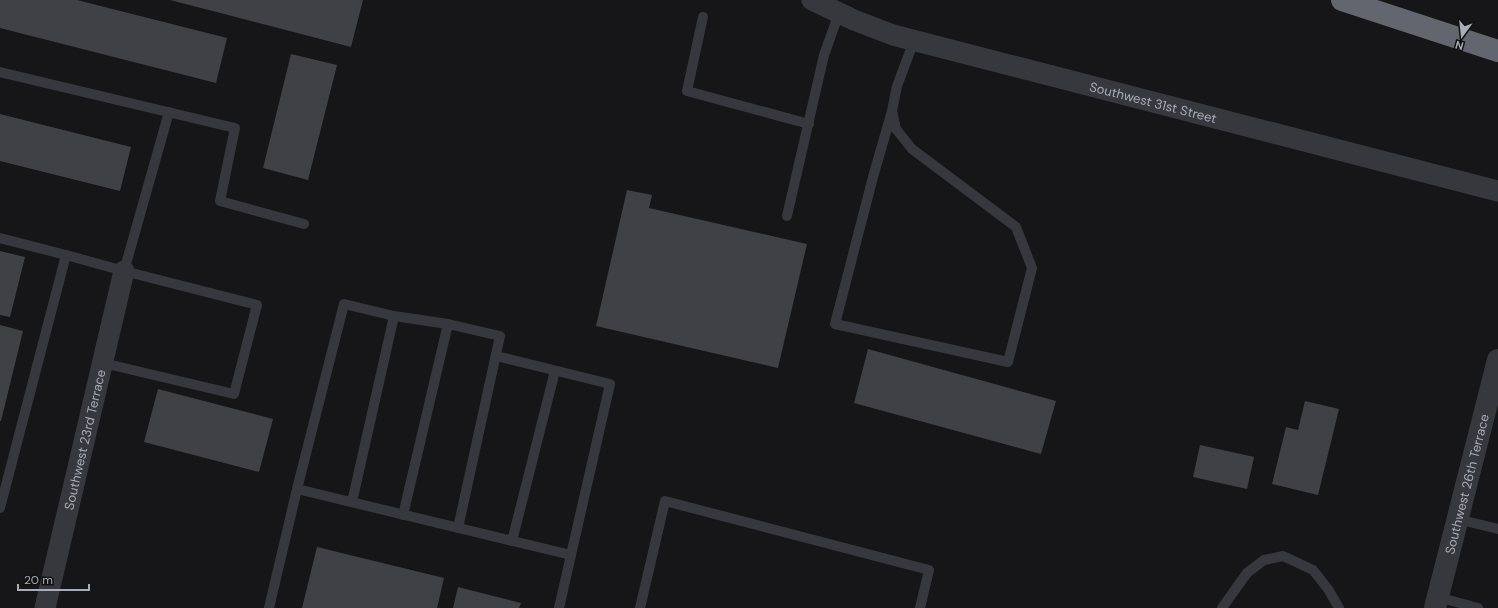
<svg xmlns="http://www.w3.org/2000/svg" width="1498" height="608" font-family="'DM Sans',sans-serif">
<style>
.building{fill:#404145}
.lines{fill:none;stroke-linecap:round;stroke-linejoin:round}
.service{stroke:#37383d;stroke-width:10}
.minor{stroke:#37383d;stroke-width:21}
.tertiary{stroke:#37383d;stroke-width:22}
.motorway{stroke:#63666e;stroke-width:22}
.labels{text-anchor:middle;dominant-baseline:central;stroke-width:4;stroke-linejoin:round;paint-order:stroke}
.street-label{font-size:13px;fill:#a8adb8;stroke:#111113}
</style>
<rect width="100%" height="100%" fill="#161618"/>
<g class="building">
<polygon points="0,0 77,0 227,38 216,83 0,28"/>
<polygon points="170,0 363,0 351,47"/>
<polygon points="291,54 337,65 308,180 263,168"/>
<polygon points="0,114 131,147 120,191 0,161"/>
<polygon points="627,190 652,195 649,208 807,244 778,368 596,326"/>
<polygon points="0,251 25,257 10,317 0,315"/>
<polygon points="0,325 23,331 1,421 0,421"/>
<polygon points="868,349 1056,401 1041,454 854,403"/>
<polygon points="158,389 273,419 259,472 144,442"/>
<polygon points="1305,401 1339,409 1318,495 1272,484 1286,427 1298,430"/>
<polygon points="1200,445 1254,457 1247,489 1193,477"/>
<polygon points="317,547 444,578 437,608 302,608"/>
<polygon points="458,587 521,603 519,608 453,608"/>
</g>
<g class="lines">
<g class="service">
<polyline points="703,17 687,91 809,124"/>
<polyline points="0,72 235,128 220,201 304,224"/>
<polyline points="892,111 873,177 835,324 1008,362 1032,268 1016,227 912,149 896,129 892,111 897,86 914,41"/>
<polyline points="787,216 824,55 839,13"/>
<polyline points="0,238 66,255 0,508"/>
<polyline points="66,255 124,271 169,112"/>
<polyline points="394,316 448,324"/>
<polyline points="496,356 610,384 571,555"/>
<polyline points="103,363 234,394 257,305 124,271"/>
<polyline points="297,489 344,304 394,316 352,502"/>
<polyline points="403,515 448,324 500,336 458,528"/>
<polyline points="1457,519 1498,529"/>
<polyline points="512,541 555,371"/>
<polyline points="1438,597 1478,608"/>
<polyline points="269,608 297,489 571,555 559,608"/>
<polyline points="640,608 665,501 929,570 920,608"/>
<polyline points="1222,608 1247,573 1264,560 1283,556 1313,570 1328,589 1339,608"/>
</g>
<g class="minor">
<path id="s1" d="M812 0 854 20 893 35 1498 191"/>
<path id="s2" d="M45 608 124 271"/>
</g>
<path class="tertiary" id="s3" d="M1435 608 1498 360"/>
<polyline class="motorway" points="1342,0 1498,51"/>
</g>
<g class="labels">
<g class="street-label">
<text stroke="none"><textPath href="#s1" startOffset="357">Southwest 31st Street</textPath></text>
<text stroke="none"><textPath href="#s2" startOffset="173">Southwest 23rd Terrace</textPath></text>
<text stroke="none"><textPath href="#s3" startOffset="128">Southwest 26th Terrace</textPath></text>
</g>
</g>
<g transform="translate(1462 36) rotate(195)" stroke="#111113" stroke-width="3" paint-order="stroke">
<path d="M0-3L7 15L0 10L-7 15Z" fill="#a8adb8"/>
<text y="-6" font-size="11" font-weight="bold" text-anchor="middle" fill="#a8adb8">N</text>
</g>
<path d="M18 584v6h71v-6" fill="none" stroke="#a8adb8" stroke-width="2"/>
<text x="24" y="584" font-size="12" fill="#a8adb8" stroke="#111113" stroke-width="3" paint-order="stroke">20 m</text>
</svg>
